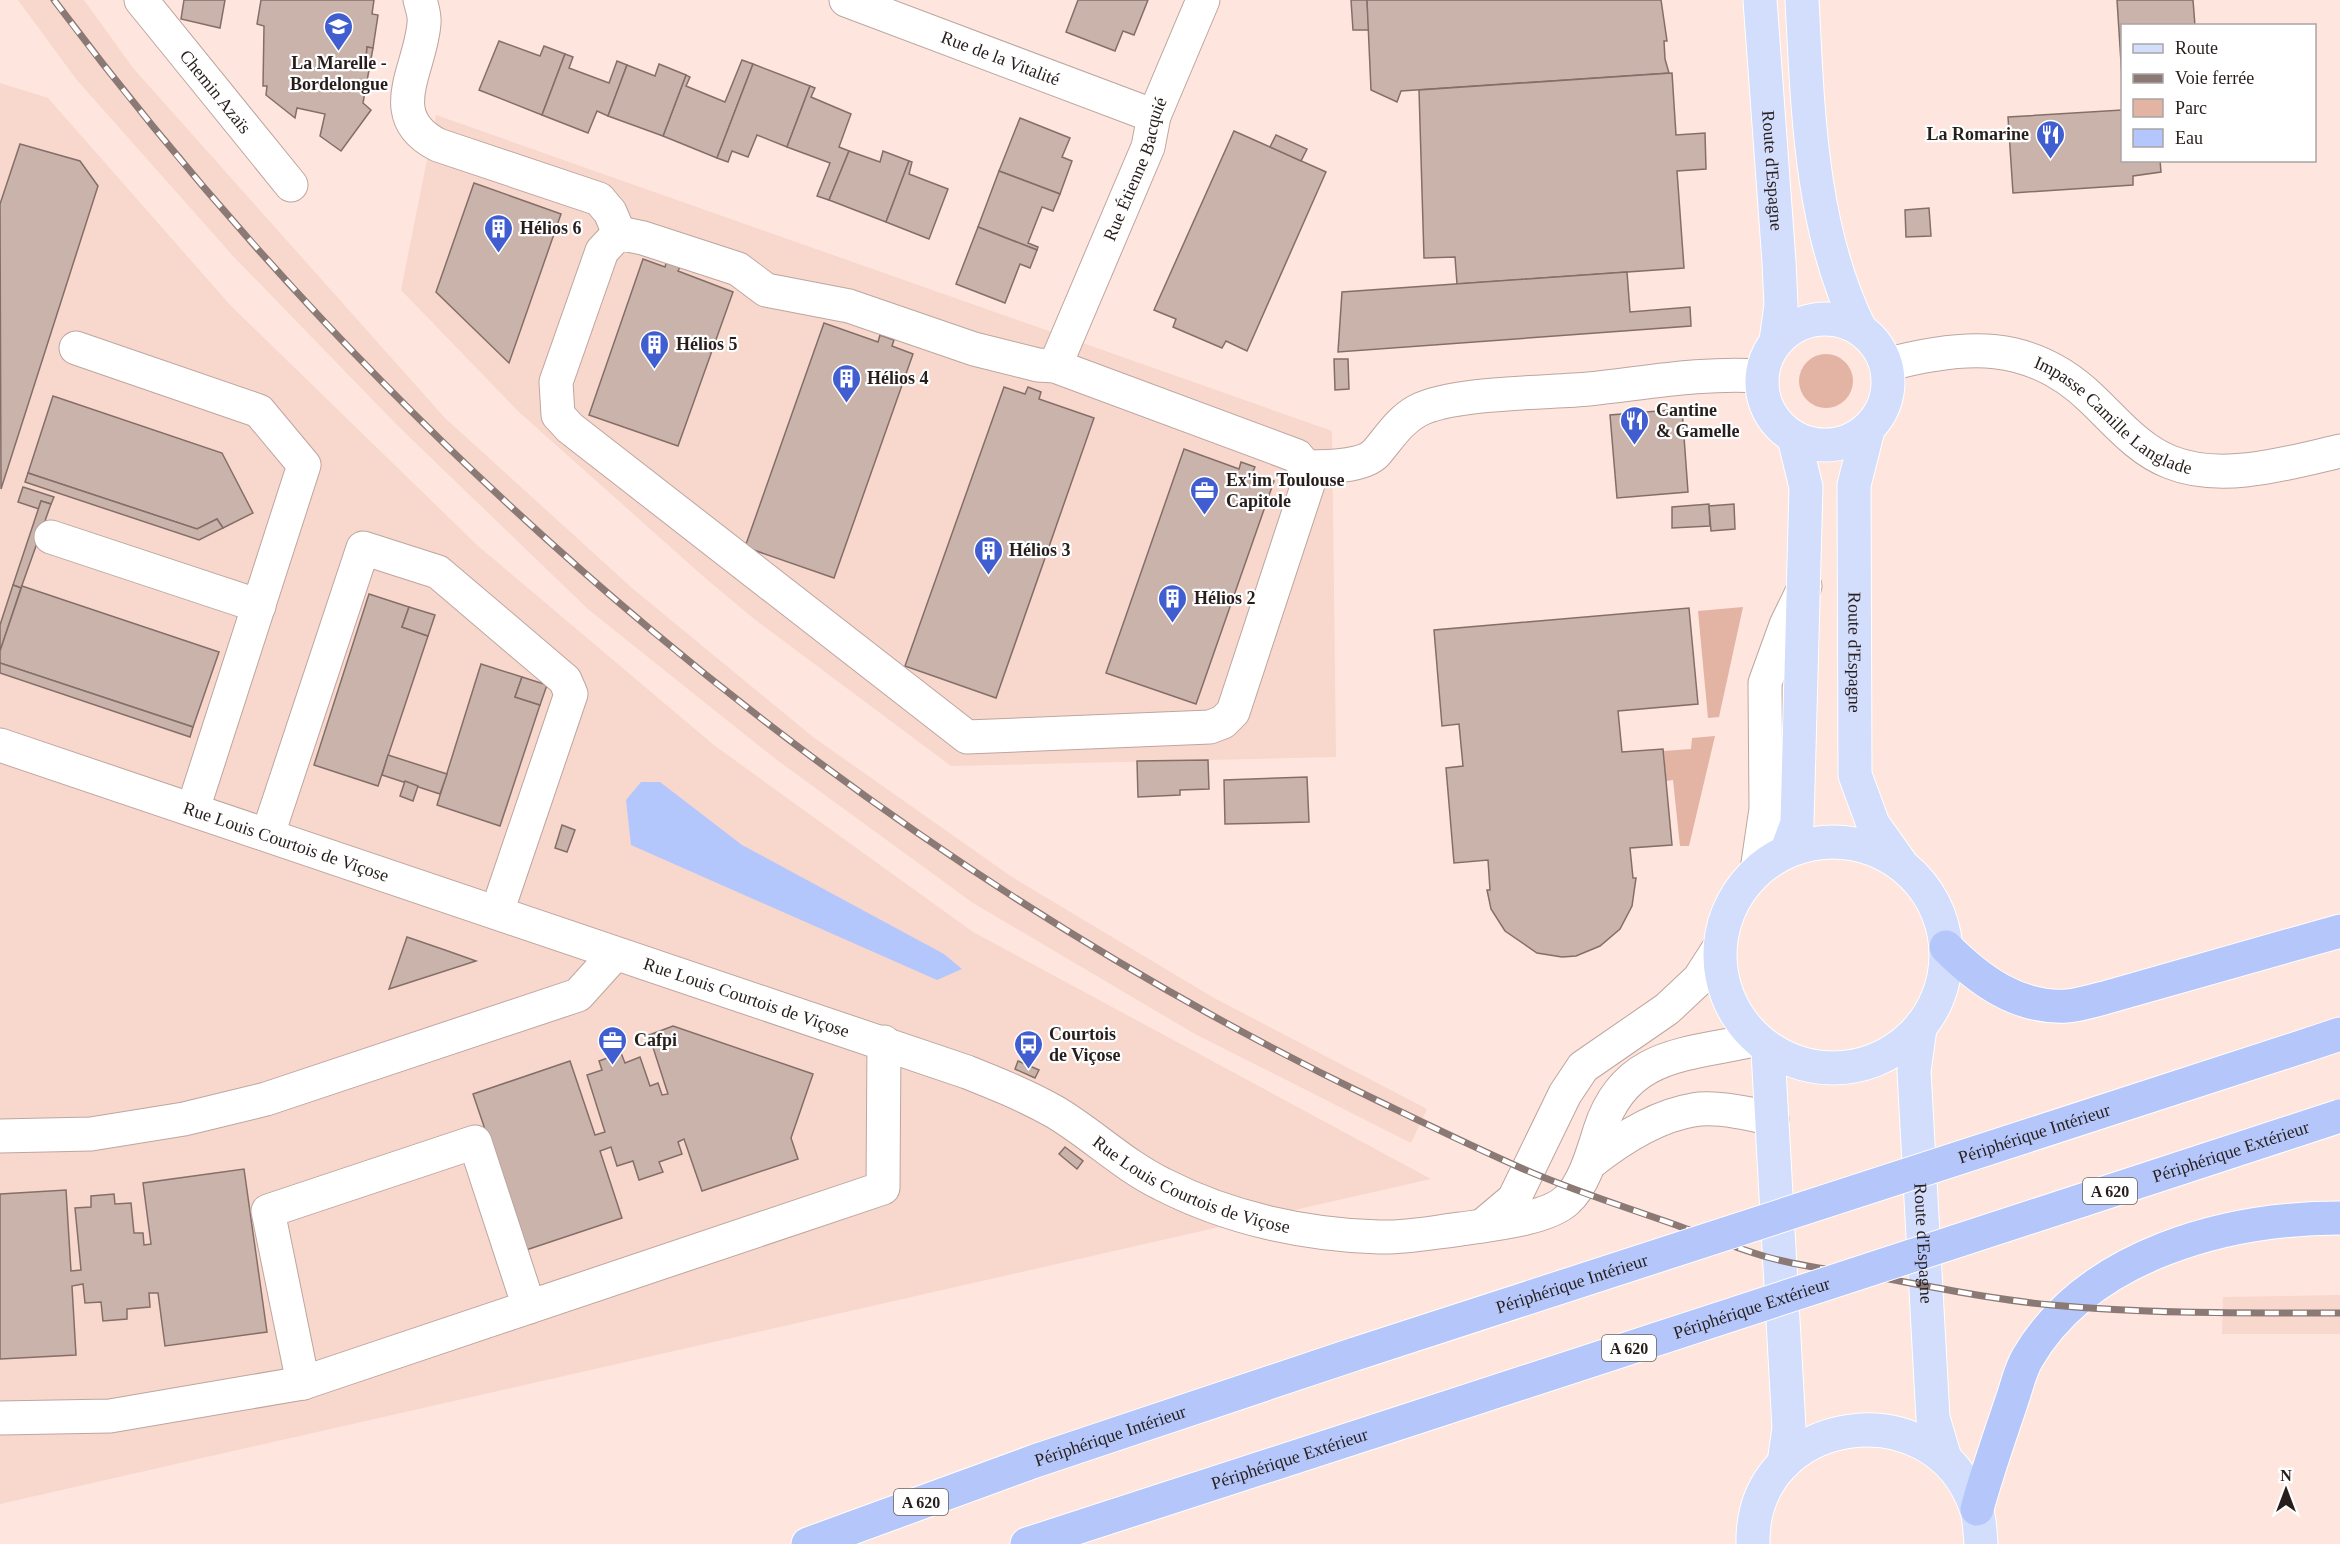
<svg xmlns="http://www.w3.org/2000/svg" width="2340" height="1544" font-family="'Times New Roman',serif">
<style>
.built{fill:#f8d7cd}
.green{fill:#e3b3a4}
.water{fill:#b3c7fd}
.building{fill:#cab3ab;stroke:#846f68;stroke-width:1.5}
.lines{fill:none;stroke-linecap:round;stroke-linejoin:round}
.minor-casing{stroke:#bda69f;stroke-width:35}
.major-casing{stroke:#fff;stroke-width:35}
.highway-casing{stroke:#fff;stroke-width:35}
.minor{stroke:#fff;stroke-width:33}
.major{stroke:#d3ddfc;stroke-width:33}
.highway{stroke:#b5c7fa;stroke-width:33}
.rail-casing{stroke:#8a7974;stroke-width:7}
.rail{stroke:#fff;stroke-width:4.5;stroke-dasharray:14;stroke-linecap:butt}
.highway-bridge-casing{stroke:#fff;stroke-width:35;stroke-linecap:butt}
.highway-bridge{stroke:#b5c7fa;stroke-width:33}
.labels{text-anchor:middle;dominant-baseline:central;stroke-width:4.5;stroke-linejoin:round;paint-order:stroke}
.shield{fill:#fff;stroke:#686260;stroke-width:1.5}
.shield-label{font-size:16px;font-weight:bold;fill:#271e1c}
.street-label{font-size:18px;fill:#271e1c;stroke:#fff}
.poi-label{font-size:18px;font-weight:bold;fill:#271e1c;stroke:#fff;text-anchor:start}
</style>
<rect width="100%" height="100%" fill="#fee5dd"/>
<g class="built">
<polygon points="18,0 84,0 133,68 445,418 632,588 813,737 1012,877 1214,998 1427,1109 1411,1143 1195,1034 973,903 777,760 589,610 398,426 234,257 76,79"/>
<polygon points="0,83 48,98 231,306 478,546 715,746 973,932 1431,1179 0,1504"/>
<polygon points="436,115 1332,431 1336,757 951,766 753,618 704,577 519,412 401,290"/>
<polygon points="2340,1295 2340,1334 2222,1334 2223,1297"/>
</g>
<g class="green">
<circle cx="1826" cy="381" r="27"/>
<polygon points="1743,607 1719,717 1708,718 1698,611"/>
<polygon points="1715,736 1689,846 1680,846 1673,780 1666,781 1664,751 1691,749 1692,738"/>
</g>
<polygon class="water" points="641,782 660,782 742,845 944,954 962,969 937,980 631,845 626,800"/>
<g class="building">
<polygon points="184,0 225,0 220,28 181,19"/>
<polygon points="261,0 374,0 372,14 378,15 373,48 367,47 366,59 371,59 363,103 371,110 341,151 320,136 325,114 297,108 295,118 266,95 267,86 263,86 264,26 257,24"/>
<polygon points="1078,0 1148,0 1134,35 1123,31 1115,51 1066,32"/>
<polygon points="1351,0 1367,0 1369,30 1353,30"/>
<polygon points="1367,0 1661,0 1667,41 1664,41 1665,59 1669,73 1401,91 1397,102 1371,90"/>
<polygon points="2117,0 2193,0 2195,26 2122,26 2122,78"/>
<polygon points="499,41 540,56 544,46 565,54 542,115 479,90"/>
<polygon points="367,47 373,48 371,59 366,59"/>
<polygon points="565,54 573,57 569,68 609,83 617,61 627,65 608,116 597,111 588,133 542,115"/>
<polygon points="742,60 753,64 717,158 663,136 686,75 690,77 686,86 725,102"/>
<polygon points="659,64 686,75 663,136 608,116 627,65 655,76"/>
<polygon points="753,64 810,86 787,147 757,135 748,157 732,151 728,162 717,158"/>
<polygon points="1672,73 1676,135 1705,133 1706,169 1677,171 1684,268 1457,284 1455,257 1424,258 1419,90"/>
<polygon points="810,86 815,88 811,97 851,114 839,147 849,151 829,200 817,196 830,163 787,147"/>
<polygon points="2122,110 2122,160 2160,160 2161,172 2133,176 2133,185 2013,193 2008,117"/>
<polygon points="1020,118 1070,138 1062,157 1072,161 1060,194 999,171"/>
<polygon points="1234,131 1326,172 1247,351 1226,341 1222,348 1173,327 1176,319 1154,310"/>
<polygon points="1276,135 1307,149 1301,161 1270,147"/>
<polygon points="20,144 80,161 98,186 1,489 0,204"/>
<polygon points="849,151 880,162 883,151 909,161 886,222 829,200"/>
<polygon points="909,161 912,162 909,174 948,189 929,239 886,222"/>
<polygon points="999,171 1060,194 1053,211 1042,207 1028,243 1038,247 1037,250 978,227"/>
<polygon points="474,183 561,214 509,363 436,292"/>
<polygon points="1929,208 1931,236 1906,237 1905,210"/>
<polygon points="978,227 1037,250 1030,268 1020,264 1005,303 956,284"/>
<polygon points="643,259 665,267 667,260 681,265 678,271 733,292 678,446 589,415"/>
<polygon points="1627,272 1630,312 1690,307 1691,326 1338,352 1342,292"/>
<polygon points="824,323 878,342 880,335 894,340 892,346 913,354 834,578 745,547"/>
<polygon points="1334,359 1348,359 1349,389 1335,390"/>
<polygon points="1004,387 1025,394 1028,387 1041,392 1039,399 1094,418 996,698 905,666"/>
<polygon points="53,396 222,453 253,513 223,528 217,519 197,529 28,473"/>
<polygon points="1682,409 1688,492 1617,498 1610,415"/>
<polygon points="1184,449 1239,469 1241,462 1255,467 1252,474 1274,481 1196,704 1106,673"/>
<polygon points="28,473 197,529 217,519 223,528 199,540 25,482"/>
<polygon points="23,487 54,497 51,504 41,501 39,509 18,502"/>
<polygon points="41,501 51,504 21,588 13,585"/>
<polygon points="1709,504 1710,526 1672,528 1672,507"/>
<polygon points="1734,504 1735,529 1711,531 1709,506"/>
<polygon points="13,585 21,588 0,651 0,625"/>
<polygon points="22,586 219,652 193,727 0,663 0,651"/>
<polygon points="369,594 409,607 402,627 428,636 378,786 314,765"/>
<polygon points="409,607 435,615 428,636 402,627"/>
<polygon points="1689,608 1698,704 1618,711 1622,752 1663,749 1672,845 1630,848 1633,878 1636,878 1632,906 1620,929 1600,946 1576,956 1562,957 1537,953 1505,931 1491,909 1487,890 1490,890 1488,860 1454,863 1446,768 1463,766 1459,724 1442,726 1434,630"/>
<polygon points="0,663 193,727 190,737 0,673"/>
<polygon points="481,664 522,677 515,697 540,705 500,826 437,805"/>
<polygon points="522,677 547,685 540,705 515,697"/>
<polygon points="388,755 447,774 440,794 382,775"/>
<polygon points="1208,760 1209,789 1180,790 1180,795 1138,797 1137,761"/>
<polygon points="1307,777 1309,822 1225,824 1224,780"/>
<polygon points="405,781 418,786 413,801 400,796"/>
<polygon points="562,825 575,830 567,852 555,848"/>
<polygon points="407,937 445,950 476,961 389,989"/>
<polygon points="673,1026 813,1074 791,1138 798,1159 702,1191 684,1139 678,1142 682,1154 659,1162 663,1172 639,1180 633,1161 617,1166 611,1147 600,1151 622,1218 526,1250 473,1094 570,1061 595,1135 605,1132 587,1075 602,1070 599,1061 621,1053 625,1063 640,1057 650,1086 658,1083 662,1095 668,1094 649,1035"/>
<polygon points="1018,1061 1039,1070 1035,1078 1015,1069"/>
<polygon points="1065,1147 1083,1161 1077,1169 1059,1154"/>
<polygon points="244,1169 267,1332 165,1346 158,1293 149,1293 150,1307 127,1309 127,1319 103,1321 101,1302 85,1303 83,1284 72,1286 76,1355 0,1359 0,1194 66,1190 71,1271 81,1270 75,1208 91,1207 91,1196 114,1194 115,1204 131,1203 134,1233 143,1233 144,1245 151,1244 143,1183"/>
</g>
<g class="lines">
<defs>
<g id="minor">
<path id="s1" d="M141 0 291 185"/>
<path d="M420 0C422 7 425 16 424 23 421 69 381 116 438 145L599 199 610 212 619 233"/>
<path id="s2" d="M846 0 1154 116"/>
<polygon points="619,233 643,238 738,269 766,290 849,306 974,349 1038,365 1055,366 1297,456 1306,467 1309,481 1233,712 1223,722 1210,727 967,737 570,428 558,415 556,382 602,251"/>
<polyline points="76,348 259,411 304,465 193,809"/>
<path id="s3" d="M1886 365C1964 344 2031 339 2093 400 2117 423 2139 450 2170 462 2222 483 2288 463 2340 451"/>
<path id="s4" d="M1055 366 1148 147 1154 116 1203 0"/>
<path d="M1306 467C1325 467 1363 467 1376 453 1389 438 1399 421 1417 411 1453 392 1546 393 1589 389 1646 383 1703 372 1761 376"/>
<polyline points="51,537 259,606"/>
<path id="s5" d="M0 745 967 1072C997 1084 1027 1096 1055 1112 1092 1134 1123 1165 1162 1184 1228 1218 1305 1235 1379 1237 1406 1238 1435 1232 1461 1229 1488 1225 1548 1219 1567 1200 1584 1185 1593 1152 1600 1130 1625 1052 1687 1055 1755 1040"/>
<polyline points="268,834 363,548 438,572 565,680 571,694 497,912"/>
<polyline points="1757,870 1766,809 1765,683 1786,625 1805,586"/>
<polyline points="0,1136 91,1134 184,1119 266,1099 578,995 615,954"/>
<path d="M1590 1163C1619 1140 1656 1116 1693 1110 1714 1106 1752 1114 1772 1119"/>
<polyline points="1482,1226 1514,1199 1565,1094 1583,1067 1667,1009 1699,979 1719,948"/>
<polyline points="303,1383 268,1211 475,1142 529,1307"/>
<polyline points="0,1418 110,1416 303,1383 883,1188 884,1042"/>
</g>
<g id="major">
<path id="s6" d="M1760 0 1779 262 1781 305 1776 341"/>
<path d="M1802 0C1808 111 1810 227 1860 329"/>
<circle cx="1825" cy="382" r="63"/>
<path id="s7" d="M1868 430 1854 485 1855 775 1873 824 1900 862"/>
<circle cx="1833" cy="955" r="113"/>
<polyline points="1787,850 1797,823 1806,487 1794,438"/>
<path id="s8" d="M1920 1028 1914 1071 1933 1418 1945 1458"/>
<polyline points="1768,1051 1789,1428 1784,1463"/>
<path d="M1753 1544C1750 1414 1935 1386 1976 1508 1980 1519 1980 1532 1981 1544"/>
</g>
<g id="highway">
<path d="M1946 947C1979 980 2018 1009 2067 1006 2079 1005 2092 1001 2104 998L2340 931"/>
<polyline points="2310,1044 2340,1034"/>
<path d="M1977 1509C1987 1472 2000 1436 2012 1400 2017 1386 2020 1370 2028 1357 2089 1254 2227 1218 2340 1218"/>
<path id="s9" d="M808 1544 1035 1461 1355 1354"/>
<path id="s10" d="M1027 1544 1378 1430"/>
</g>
</defs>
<use href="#minor" class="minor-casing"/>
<use href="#major" class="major-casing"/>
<use href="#highway" class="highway-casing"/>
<use href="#minor" class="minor"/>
<use href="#major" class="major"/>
<use href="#highway" class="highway"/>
<defs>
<path id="rail" d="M54 0C397 458 856 849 1372 1098 1422 1122 1471 1146 1521 1168 1571 1190 1625 1207 1676 1225 1706 1236 1736 1248 1767 1257 1806 1268 1849 1272 1889 1279 1943 1289 1997 1300 2052 1305 2148 1314 2244 1313 2340 1313"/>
</defs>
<use href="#rail" class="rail-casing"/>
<use href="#rail" class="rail"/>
<defs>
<g id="highway-bridge">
<path id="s11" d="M1355 1354 2310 1044"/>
<path id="s12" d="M1378 1430 2340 1116"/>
</g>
</defs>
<use href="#highway-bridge" class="highway-bridge-casing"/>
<use href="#highway-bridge" class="highway-bridge"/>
</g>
<defs>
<symbol id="school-pin" viewBox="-11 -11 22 30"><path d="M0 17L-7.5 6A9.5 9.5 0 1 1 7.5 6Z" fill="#415ed1" stroke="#fff"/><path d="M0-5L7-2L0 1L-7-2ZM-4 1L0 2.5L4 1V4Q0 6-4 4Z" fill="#fff"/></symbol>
<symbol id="restaurant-pin" viewBox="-11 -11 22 30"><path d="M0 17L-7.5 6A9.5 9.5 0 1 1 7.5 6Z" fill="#415ed1" stroke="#fff"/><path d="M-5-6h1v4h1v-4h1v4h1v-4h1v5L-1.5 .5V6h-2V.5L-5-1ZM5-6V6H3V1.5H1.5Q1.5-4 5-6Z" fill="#fff"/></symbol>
<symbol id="building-pin" viewBox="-11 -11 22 30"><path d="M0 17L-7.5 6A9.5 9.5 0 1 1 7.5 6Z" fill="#415ed1" stroke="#fff"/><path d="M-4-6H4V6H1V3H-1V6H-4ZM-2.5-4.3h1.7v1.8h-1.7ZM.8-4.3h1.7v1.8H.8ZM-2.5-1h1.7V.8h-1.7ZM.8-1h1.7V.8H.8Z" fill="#fff"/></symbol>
<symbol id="office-pin" viewBox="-11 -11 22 30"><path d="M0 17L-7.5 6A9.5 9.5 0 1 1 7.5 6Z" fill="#415ed1" stroke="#fff"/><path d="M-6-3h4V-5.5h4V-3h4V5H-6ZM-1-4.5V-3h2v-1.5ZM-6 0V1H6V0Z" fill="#fff"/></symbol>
<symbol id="bus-pin" viewBox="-11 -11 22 30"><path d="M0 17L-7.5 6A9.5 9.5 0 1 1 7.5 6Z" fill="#415ed1" stroke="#fff"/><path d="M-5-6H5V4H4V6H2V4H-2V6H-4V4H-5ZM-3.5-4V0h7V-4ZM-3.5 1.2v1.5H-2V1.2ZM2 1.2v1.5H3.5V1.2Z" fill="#fff"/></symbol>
</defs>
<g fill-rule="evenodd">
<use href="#school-pin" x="322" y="10" width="33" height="45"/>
<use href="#restaurant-pin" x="2034" y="118" width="33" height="45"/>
<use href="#building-pin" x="482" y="212" width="33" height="45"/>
<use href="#building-pin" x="638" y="328" width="33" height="45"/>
<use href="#building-pin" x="830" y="362" width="33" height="45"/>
<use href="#restaurant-pin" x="1618" y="404" width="33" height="45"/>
<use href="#office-pin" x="1188" y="474" width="33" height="45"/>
<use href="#building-pin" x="972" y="534" width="33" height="45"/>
<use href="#building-pin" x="1156" y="582" width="33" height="45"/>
<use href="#office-pin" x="596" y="1024" width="33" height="45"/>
<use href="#bus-pin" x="1012" y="1028" width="33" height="45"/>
</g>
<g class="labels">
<g class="shield">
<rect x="2083" y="1178" width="54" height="26" rx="4.5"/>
<rect x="1602" y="1335" width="54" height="26" rx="4.5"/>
<rect x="894" y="1489" width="54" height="26" rx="4.5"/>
</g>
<g class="shield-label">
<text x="2110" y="1191">A 620</text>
<text x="1629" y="1348">A 620</text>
<text x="921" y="1502">A 620</text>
</g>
<g class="street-label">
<text stroke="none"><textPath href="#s2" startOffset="165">Rue de la Vitalité</textPath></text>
<text stroke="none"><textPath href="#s1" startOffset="118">Chemin Azaïs</textPath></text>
<text stroke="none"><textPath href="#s4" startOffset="213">Rue Étienne Bacquié</textPath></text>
<text stroke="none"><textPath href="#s6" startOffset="171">Route d'Espagne</textPath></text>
<text stroke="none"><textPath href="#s3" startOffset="248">Impasse Camille Langlade</textPath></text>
<text stroke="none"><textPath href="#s7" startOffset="224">Route d'Espagne</textPath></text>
<text stroke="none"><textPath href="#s5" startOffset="302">Rue Louis Courtois de Viçose</textPath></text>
<text stroke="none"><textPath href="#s5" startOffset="788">Rue Louis Courtois de Viçose</textPath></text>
<text stroke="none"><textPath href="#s11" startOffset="714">Périphérique Intérieur</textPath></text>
<text stroke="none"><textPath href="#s12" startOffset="897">Périphérique Extérieur</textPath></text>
<text stroke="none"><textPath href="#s5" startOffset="1274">Rue Louis Courtois de Viçose</textPath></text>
<text stroke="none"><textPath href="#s8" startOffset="216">Route d'Espagne</textPath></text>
<text stroke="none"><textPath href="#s11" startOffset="228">Périphérique Intérieur</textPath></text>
<text stroke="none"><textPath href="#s12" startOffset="393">Périphérique Extérieur</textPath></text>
<text stroke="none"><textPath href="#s9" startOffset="321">Périphérique Intérieur</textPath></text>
<text stroke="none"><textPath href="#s10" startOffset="276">Périphérique Extérieur</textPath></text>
</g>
<g class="poi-label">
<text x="339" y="63" text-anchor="middle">La Marelle -<tspan x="339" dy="21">Bordelongue</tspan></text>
<text x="2029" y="134" text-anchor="end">La Romarine</text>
<text x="520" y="228">Hélios 6</text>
<text x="676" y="344">Hélios 5</text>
<text x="867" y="378">Hélios 4</text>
<text x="1656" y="410">Cantine<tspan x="1656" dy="21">&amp; Gamelle</tspan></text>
<text x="1226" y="480">Ex'im Toulouse<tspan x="1226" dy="21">Capitole</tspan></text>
<text x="1009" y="550">Hélios 3</text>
<text x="1194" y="598">Hélios 2</text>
<text x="1049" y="1034">Courtois<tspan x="1049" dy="21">de Viçose</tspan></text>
<text x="634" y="1040">Cafpi</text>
</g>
</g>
<rect x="2121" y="24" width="195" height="138" fill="#ffffff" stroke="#a9a5a4" stroke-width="1.5"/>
<rect x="2133" y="44" width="30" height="9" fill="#d3ddfc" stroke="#a9a5a4" stroke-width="1.5"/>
<text x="2175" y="54" font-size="18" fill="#271e1c">Route</text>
<rect x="2133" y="74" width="30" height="9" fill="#8a7974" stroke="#a9a5a4" stroke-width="1.5"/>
<text x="2175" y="84" font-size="18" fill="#271e1c">Voie ferrée</text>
<rect x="2133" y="99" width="30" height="18" fill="#e3b3a4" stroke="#a9a5a4" stroke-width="1.5"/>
<text x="2175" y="114" font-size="18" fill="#271e1c">Parc</text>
<rect x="2133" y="129" width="30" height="18" fill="#b3c7fd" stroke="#a9a5a4" stroke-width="1.5"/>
<text x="2175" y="144" font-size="18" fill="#271e1c">Eau</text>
<g transform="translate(2286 1490)" stroke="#ffffff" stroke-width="4.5" paint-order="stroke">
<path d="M0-4.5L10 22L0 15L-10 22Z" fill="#271e1c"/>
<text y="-9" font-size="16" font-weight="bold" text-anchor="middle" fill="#271e1c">N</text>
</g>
</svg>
